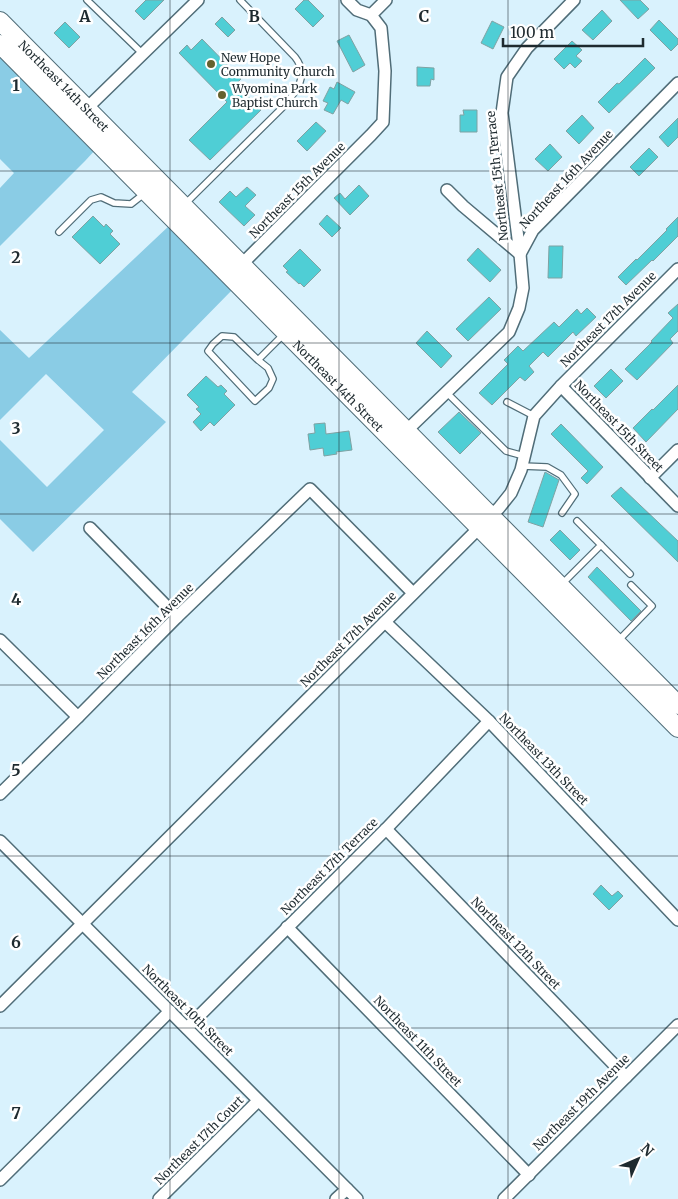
<svg xmlns="http://www.w3.org/2000/svg" width="678" height="1199" font-family="Merriweather,serif">
<style>
.green{fill:#8acce5}
.building{fill:#4fced5;stroke:#7fa2a3}
.lines{fill:none;stroke-linecap:round;stroke-linejoin:round}
.lane-casing{stroke:#506d78;stroke-width:8}
.street-casing{stroke:#506d78;stroke-width:14}
.primary-casing{stroke:#506d78;stroke-width:20}
.lane{stroke:#fff;stroke-width:5.5}
.street{stroke:#fff;stroke-width:11}
.primary{stroke:#fff;stroke-width:18}
.grid{fill:none;stroke:#1e2a2f;stroke-width:1;stroke-opacity:0.55}
.poi-dot{fill:#65612e;stroke:#fff;stroke-width:2}
.labels{text-anchor:middle;dominant-baseline:central;stroke-width:5;stroke-linejoin:round;paint-order:stroke}
.poi-label{font-size:12px;fill:#1e2a2f;stroke:#fff;text-anchor:start}
.street-label{font-size:12px;fill:#1e2a2f;stroke:#fff}
.grid-label{font-size:16px;text-anchor:middle;font-weight:bold;fill:#1e2a2f;stroke:#fff;stroke-width:5;stroke-linejoin:round;paint-order:stroke}
</style>
<rect width="100%" height="100%" fill="#d9f2fd"/>
<g class="green">
<polygon points="0,52 96,149 85,161 0,246 0,188 14,173 0,159"/>
<polygon points="171,224 234,288 132,392 166,422 33,552 0,519 0,440 47,487 104,430 46,374 0,420 0,330 29,358"/>
</g>
<g class="building">
<polygon points="146,0 164,0 144,20 135,11"/>
<polygon points="304,0 308,0 324,16 313,27 295,9"/>
<polygon points="620,0 640,0 649,9 638,19"/>
<polygon points="602,10 612,21 593,40 582,30"/>
<polygon points="222,17 235,30 228,37 215,24"/>
<polygon points="659,20 678,39 678,44 671,51 650,30"/>
<polygon points="492,21 504,27 493,49 481,43"/>
<polygon points="65,22 80,37 69,48 54,33"/>
<polygon points="349,35 365,65 353,72 337,41"/>
<polygon points="202,39 241,79 236,84 261,110 210,160 189,140 227,102 179,53 187,45 191,50"/>
<polygon points="572,41 582,50 576,56 582,61 575,68 570,63 564,69 554,59"/>
<polygon points="645,58 655,68 609,113 598,102 617,83 619,84"/>
<polygon points="417,67 434,68 434,80 431,79 430,86 417,86"/>
<polygon points="337,82 355,92 348,104 341,100 333,114 324,110 328,103 323,101 330,87 334,89"/>
<polygon points="463,110 477,110 477,132 460,132 460,115 464,115"/>
<polygon points="582,115 594,128 579,144 566,131"/>
<polygon points="678,118 678,137 668,147 659,137"/>
<polygon points="316,122 326,131 307,151 297,141"/>
<polygon points="550,144 562,157 548,171 535,159"/>
<polygon points="649,148 658,157 639,176 630,167"/>
<polygon points="359,185 369,196 350,215 334,198 340,193 345,199"/>
<polygon points="247,187 256,195 245,206 255,215 244,226 219,202 230,191 236,197"/>
<polygon points="327,215 341,228 332,237 319,224"/>
<polygon points="93,216 104,227 106,224 113,231 110,234 120,244 100,264 72,237"/>
<polygon points="678,217 678,236 653,261 652,260 626,285 618,277 636,259 637,260 667,230 666,229"/>
<polygon points="549,246 563,246 562,278 548,278"/>
<polygon points="478,248 501,270 490,282 467,260"/>
<polygon points="300,249 321,270 304,287 300,283 299,284 286,272 288,271 283,266"/>
<polygon points="489,297 501,309 468,341 456,329"/>
<polygon points="678,304 678,331 670,339 673,343 637,380 625,369 652,342 651,341 673,318 668,313"/>
<polygon points="587,308 596,317 576,336 573,332 548,357 543,352 529,366 534,372 525,381 520,377 492,405 479,393 508,364 504,360 518,346 523,351 554,322 559,327 577,309 581,314"/>
<polygon points="427,331 452,356 441,368 416,343"/>
<polygon points="611,369 623,381 606,398 594,386"/>
<polygon points="206,376 218,387 221,385 227,391 224,394 235,405 214,426 210,422 201,431 193,422 201,414 196,409 199,407 187,395"/>
<polygon points="678,385 678,409 646,442 633,428 652,409 653,410"/>
<polygon points="459,412 481,433 460,454 438,432"/>
<polygon points="325,423 326,434 349,431 352,450 336,452 337,454 324,456 323,448 310,450 308,434 315,433 314,424"/>
<polygon points="561,424 603,467 587,484 581,478 588,471 551,434"/>
<polygon points="545,472 559,480 543,527 528,522"/>
<polygon points="621,487 678,541 678,562 611,496"/>
<polygon points="560,530 580,550 570,560 550,540"/>
<polygon points="597,567 641,611 631,621 588,577"/>
<polygon points="601,885 612,896 618,891 623,896 609,910 593,894"/>
</g>
<g class="lines">
<defs>
<g id="lane">
<polyline points="87,0 143,54"/>
<path d="M184 205 283 107C296 92 310 76 295 57L240 0"/>
<polyline points="59,232 91,200 101,197 114,203 131,204 145,193"/>
<polyline points="258,360 234,337 222,336 213,344 208,351 255,401 269,388 273,379 268,368 258,360 284,334"/>
<polyline points="446,392 506,451 524,456"/>
<polyline points="507,402 534,416"/>
<polyline points="522,466 547,467 561,475 575,494 562,513"/>
<polyline points="601,545 630,574"/>
<polyline points="562,584 601,545 577,521"/>
<polyline points="617,642 652,606 631,585"/>
</g>
<g id="street">
<polyline points="371,15 386,0"/>
<polyline points="83,112 198,0"/>
<polyline points="447,190 463,206 520,254"/>
<polyline points="520,254 502,113 507,77 527,48 574,0"/>
<polyline points="238,268 371,135 383,122 385,71 381,28 371,15 357,10 347,0"/>
<polyline points="561,386 678,506"/>
<polyline points="403,434 509,332 519,308 523,288 520,254 533,230 678,83"/>
<polyline points="650,478 678,450"/>
<polyline points="90,528 177,617"/>
<polyline points="385,622 489,721 678,920"/>
<polyline points="0,640 78,717"/>
<polyline points="0,794 78,717 177,617 310,489 413,593"/>
<polyline points="386,829 626,1077"/>
<polyline points="0,841 357,1199"/>
<polyline points="287,927 529,1175"/>
<polyline points="0,1006 499,508 511,493 521,470 534,416 561,386 678,269"/>
<polyline points="187,1028 386,829 489,721"/>
<polyline points="0,1180 170,1011"/>
<polyline points="159,1199 258,1101"/>
<polyline points="336,1199 347,1189"/>
<polyline points="504,1199 678,1025"/>
</g>
<g id="primary">
<path id="s1" d="M0 21 678 705"/>
<path id="s2" d="M0 44 678 728"/>
</g>
</defs>
<use href="#lane" class="lane-casing"/>
<use href="#street" class="street-casing"/>
<use href="#primary" class="primary-casing"/>
<use href="#lane" class="lane"/>
<use href="#street" class="street"/>
<use href="#primary" class="primary"/>
</g>
<path class="grid" d="M170 0V1199M339 0V1199M508 0V1199M0 171H678M0 343H678M0 514H678M0 685H678M0 856H678M0 1028H678"/>
<g class="poi-dot">
<circle cx="211" cy="64" r="5"/>
<circle cx="222" cy="95" r="5"/>
</g>
<g class="labels">
<g class="poi-label">
<text x="221" y="57">New Hope<tspan x="221" dy="14">Community Church</tspan></text>
<text x="232" y="88">Wyomina Park<tspan x="232" dy="14">Baptist Church</tspan></text>
</g>
<g class="street-label">
<text stroke="none"><textPath href="#s1" startOffset="91">Northeast 14th Street</textPath></text>
<text transform="translate(497 176) rotate(-96)">Northeast 15th Terrace</text>
<text transform="translate(566 179) rotate(-47)">Northeast 16th Avenue</text>
<text transform="translate(297 190) rotate(-45)">Northeast 15th Avenue</text>
<text transform="translate(608 319) rotate(-45)">Northeast 17th Avenue</text>
<text stroke="none"><textPath href="#s2" startOffset="481">Northeast 14th Street</textPath></text>
<text transform="translate(619 426) rotate(46)">Northeast 15th Street</text>
<text transform="translate(145 631) rotate(-45)">Northeast 16th Avenue</text>
<text transform="translate(348 639) rotate(-45)">Northeast 17th Avenue</text>
<text transform="translate(544 759) rotate(46)">Northeast 13th Street</text>
<text transform="translate(329 866) rotate(-45)">Northeast 17th Terrace</text>
<text transform="translate(516 943) rotate(46)">Northeast 12th Street</text>
<text transform="translate(188 1010) rotate(45)">Northeast 10th Street</text>
<text transform="translate(418 1041) rotate(46)">Northeast 11th Street</text>
<text transform="translate(581 1102) rotate(-45)">Northeast 19th Avenue</text>
<text transform="translate(199 1140) rotate(-45)">Northeast 17th Court</text>
</g>
</g>
<g class="grid-label">
<text x="85" y="22">A</text>
<text x="254" y="22">B</text>
<text x="424" y="22">C</text>
<text x="16" y="91">1</text>
<text x="16" y="263">2</text>
<text x="16" y="434">3</text>
<text x="16" y="605">4</text>
<text x="16" y="776">5</text>
<text x="16" y="948">6</text>
<text x="16" y="1119">7</text>
</g>
<g transform="translate(638 1159) rotate(45)" stroke="#ffffff" stroke-width="4" paint-order="stroke">
<path d="M0-4L9 19L0 12L-9 19Z" fill="#1e2a2f"/>
<text y="-8" font-size="14" font-weight="bold" text-anchor="middle" fill="#1e2a2f">N</text>
</g>
<path d="M503 38v8h140v-8" fill="none" stroke="#1e2a2f" stroke-width="2.5"/>
<text x="510" y="38" font-size="15" fill="#1e2a2f" stroke="#ffffff" stroke-width="4" paint-order="stroke">100 m</text>
</svg>
